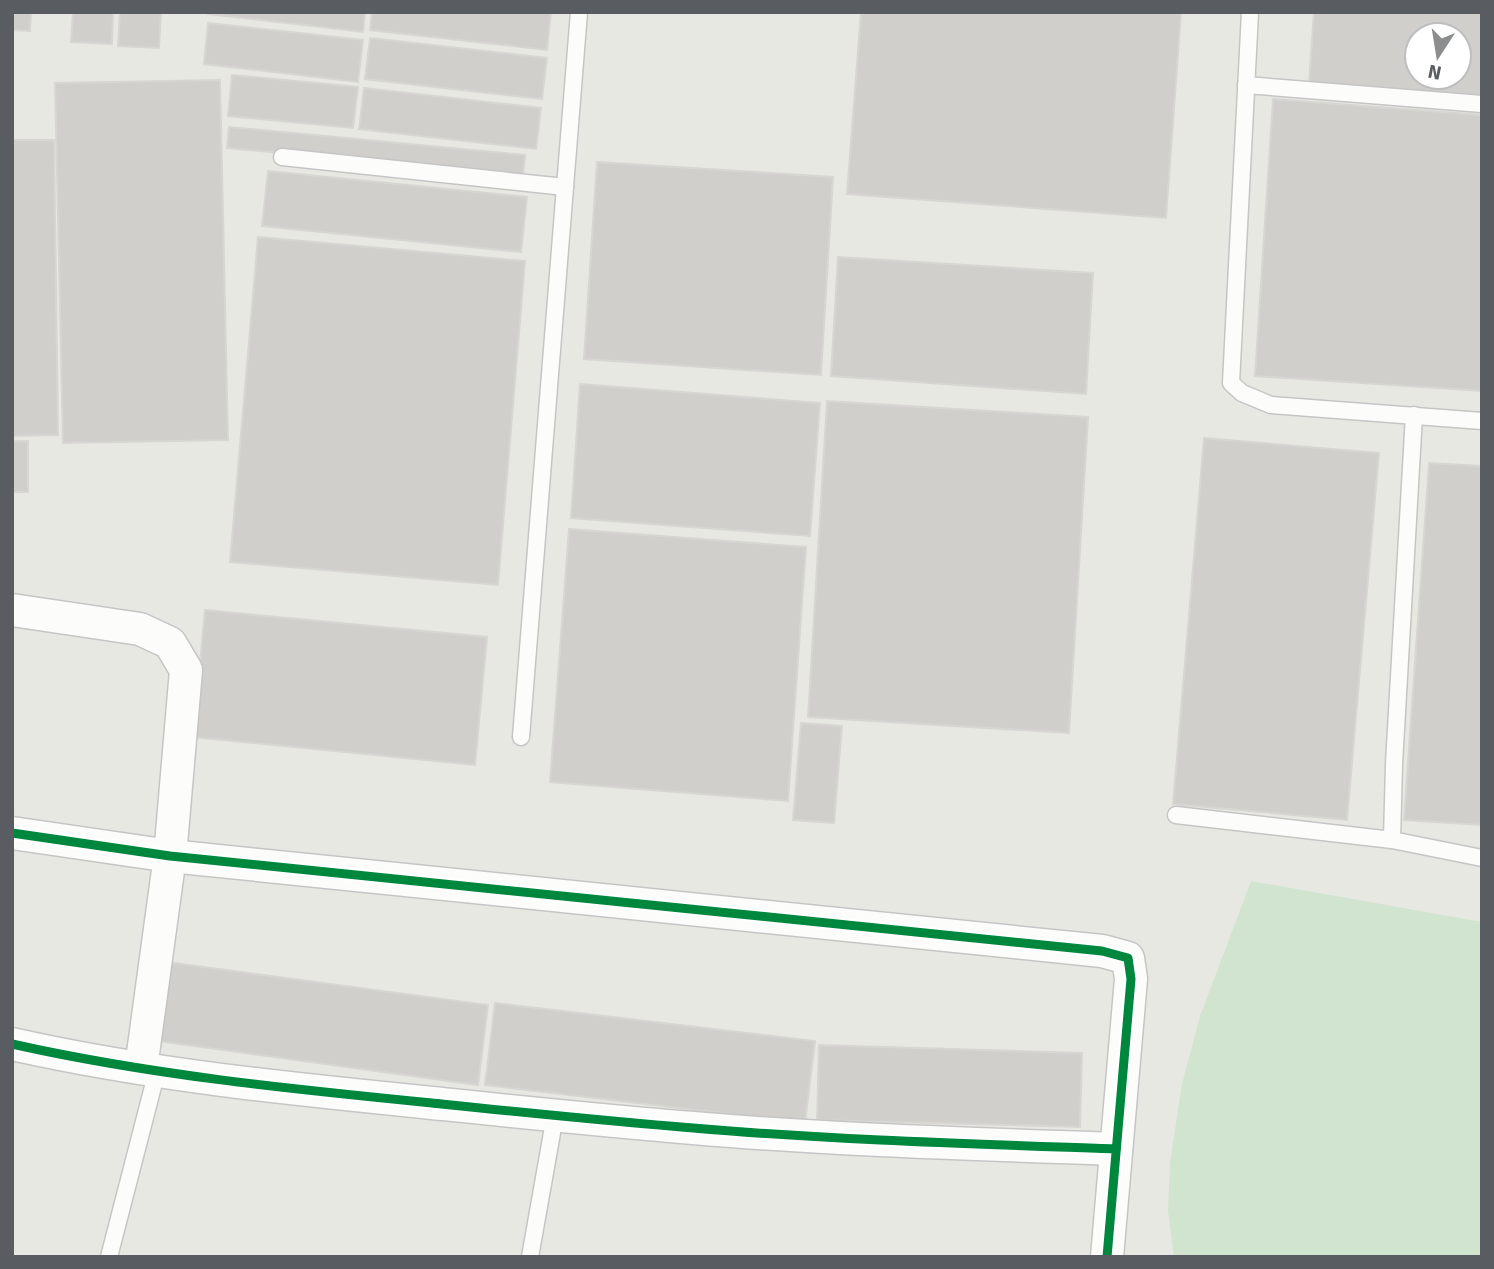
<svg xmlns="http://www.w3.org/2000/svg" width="1494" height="1269" font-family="Signika,sans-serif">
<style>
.grass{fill:#d1e4d0}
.building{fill:#d0cfcc;stroke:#d7d6d2;stroke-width:2;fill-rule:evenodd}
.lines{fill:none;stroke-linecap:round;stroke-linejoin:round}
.service-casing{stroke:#c5c5c5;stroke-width:19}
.minor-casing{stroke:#c5c5c5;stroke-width:35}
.service{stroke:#fcfcfb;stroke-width:16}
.minor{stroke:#fcfcfb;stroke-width:32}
.cycleway-casing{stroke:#fff;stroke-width:13}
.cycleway{stroke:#00873e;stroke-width:9}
</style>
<rect width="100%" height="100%" fill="#e8e8e3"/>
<polygon class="grass" points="1251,881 1482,922 1482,1257 1174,1257 1168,1211 1170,1162 1182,1084 1200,1016"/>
<g class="building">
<polygon points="12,12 31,12 30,31 12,30"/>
<polygon points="73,12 113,12 112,44 71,42"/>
<polygon points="120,12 161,12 159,48 118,46"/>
<polygon points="208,12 365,12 363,32 208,14"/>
<polygon points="372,12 551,12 547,50 370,30"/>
<polygon points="861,12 1181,12 1166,218 847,194"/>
<path d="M1314 12H1482V97L1309 83ZM1417 35H1459V77H1417Z"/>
<polygon points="208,23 363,40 358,82 204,64"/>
<polygon points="370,38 547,58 542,99 365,79"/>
<polygon points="232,75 358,87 353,128 228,116"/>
<polygon points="220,80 228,440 63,443 55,83"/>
<polygon points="364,88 541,108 536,149 359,129"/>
<polygon points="1273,99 1482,115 1482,391 1255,376"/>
<polygon points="229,127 525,155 523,175 227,148"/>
<polygon points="12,140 54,140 58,435 12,436"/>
<polygon points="597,162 833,177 821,375 584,359"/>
<polygon points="268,171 527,197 521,252 262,226"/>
<polygon points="258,237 525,261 498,585 230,562"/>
<polygon points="838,257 1093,273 1086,394 831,376"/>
<polygon points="580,384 820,403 810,536 571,518"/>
<polygon points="827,401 1088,417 1069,733 808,717"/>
<polygon points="1204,438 1379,453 1347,820 1173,804"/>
<rect x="12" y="441" width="16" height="51"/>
<polygon points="1429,463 1482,466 1482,825 1404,820"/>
<polygon points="569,529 806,547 788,801 550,782"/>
<polygon points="205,610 487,637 475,765 193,737"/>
<polygon points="801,723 842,726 834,823 793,820"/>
<polygon points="167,962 488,1005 478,1085 157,1041"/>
<polygon points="495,1003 815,1041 805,1123 485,1085"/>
<polygon points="819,1045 1082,1053 1080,1127 817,1120"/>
</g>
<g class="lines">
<defs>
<g id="service">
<polyline points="1250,12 1231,383 1242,393 1271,405 1482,421"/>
<polyline points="1246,85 1482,104"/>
<polyline points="282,157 565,187"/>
<polyline points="1414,415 1394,764 1392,840 1482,858"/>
<polyline points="521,737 579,12"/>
<polyline points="1176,815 1392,840"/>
<polyline points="109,1257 157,1071"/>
<polyline points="530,1257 555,1116"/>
</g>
<g id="minor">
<polyline points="12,610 140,629 170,643 186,670 170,856 141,1068"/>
<polyline points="12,833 170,856 1102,951 1128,958 1131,979 1107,1257"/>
<path d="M12 1044C150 1075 291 1089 432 1103 519 1112 605 1121 693 1128 833 1140 975 1144 1116 1149"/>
</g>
</defs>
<use href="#service" class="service-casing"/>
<use href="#minor" class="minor-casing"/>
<use href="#service" class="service"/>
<use href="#minor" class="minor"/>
<defs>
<g id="cycleway">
<polyline points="12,833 170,856 1102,951 1128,958 1131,979 1107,1257"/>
<path d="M12 1044C150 1075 291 1089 432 1103 519 1112 605 1121 693 1128 833 1140 975 1144 1116 1149"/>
</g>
</defs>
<use href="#cycleway" class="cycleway-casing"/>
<use href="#cycleway" class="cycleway"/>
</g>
<rect width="1494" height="1269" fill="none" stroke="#595c60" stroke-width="28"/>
<g transform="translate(1438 56) rotate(192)"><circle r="33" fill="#ffffff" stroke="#bdbebf" stroke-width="2"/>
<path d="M0-5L12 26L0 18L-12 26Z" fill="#8b8d8e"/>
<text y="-10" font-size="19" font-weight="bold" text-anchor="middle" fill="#595c60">N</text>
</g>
</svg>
